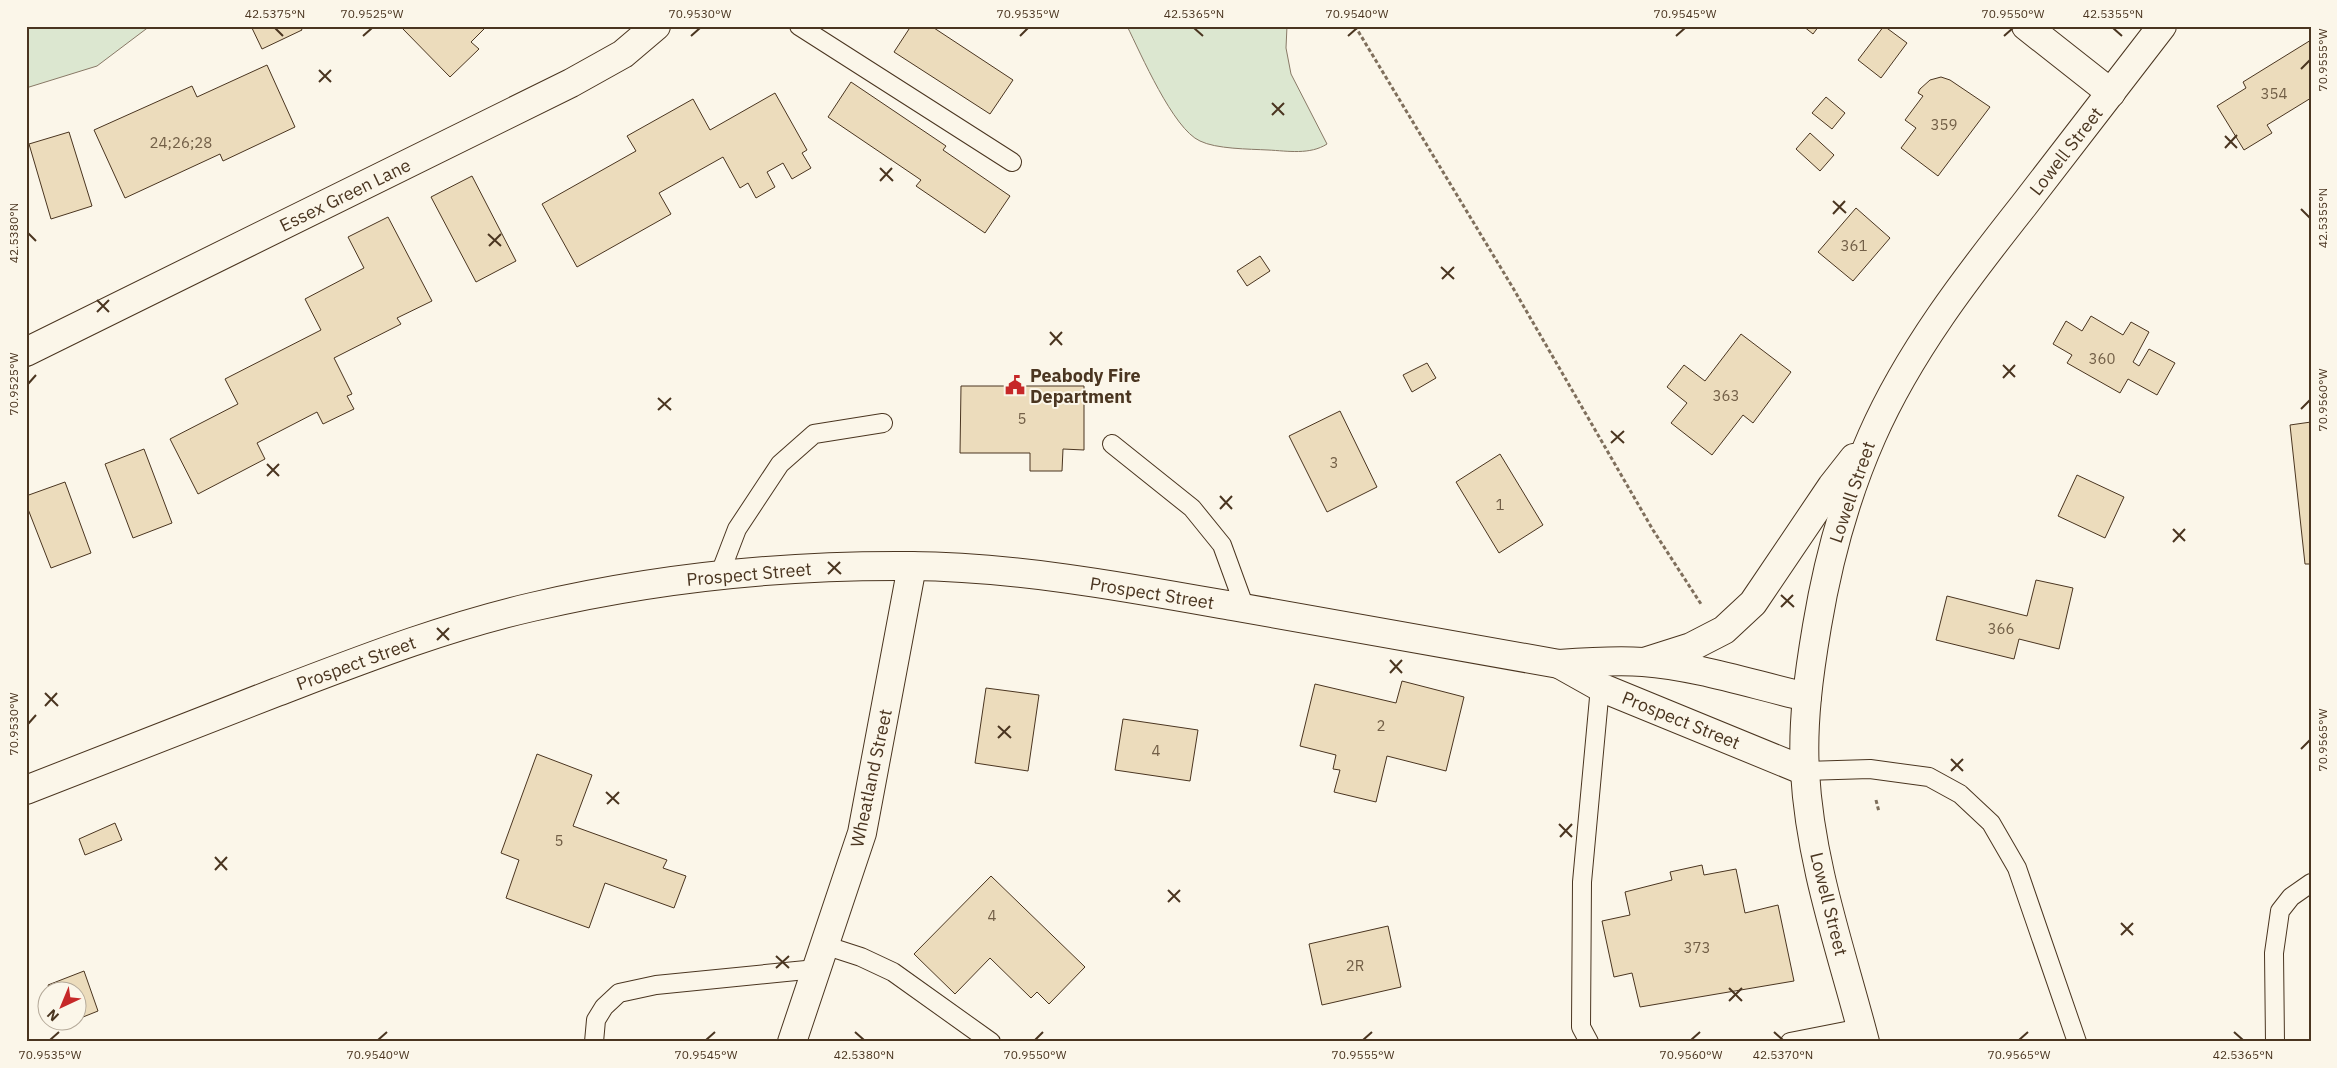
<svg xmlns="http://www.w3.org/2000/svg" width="2337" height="1068" font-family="'IBM Plex Sans',sans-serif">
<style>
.green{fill:#dce7d0;stroke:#887966}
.building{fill:#ecdcbc;stroke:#4a3520}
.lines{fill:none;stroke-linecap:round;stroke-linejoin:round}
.lane-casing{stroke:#4a3520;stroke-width:20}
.street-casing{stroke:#4a3520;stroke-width:30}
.secondary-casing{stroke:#4a3520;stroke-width:30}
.path{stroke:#7f6f5c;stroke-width:3;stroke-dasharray:4 2.5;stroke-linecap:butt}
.lane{stroke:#fbf6e9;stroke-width:18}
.street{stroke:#fbf6e9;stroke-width:28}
.secondary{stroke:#fbf6e9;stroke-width:28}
.ticks{fill:none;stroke:#4a3520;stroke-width:2}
.labels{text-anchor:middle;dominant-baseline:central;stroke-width:4;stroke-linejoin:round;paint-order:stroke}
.number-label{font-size:15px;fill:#725f47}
.street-label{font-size:18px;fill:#4a3520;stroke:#fbf6e9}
.poi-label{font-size:18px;font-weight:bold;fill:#4a3520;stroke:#fbf6e9;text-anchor:start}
.neatline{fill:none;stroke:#4a3520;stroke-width:2}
.ticks-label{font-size:12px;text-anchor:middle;fill:#4a3520}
</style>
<rect width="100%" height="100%" fill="#fbf6e9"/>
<g class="green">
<polygon points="26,26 150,26 97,66 26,88"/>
<path d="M1127 26H1287L1286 48 1291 74 1327 144C1310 155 1288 151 1268 150 1249 149 1216 149 1200 141 1173 129 1141 54 1127 26Z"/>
</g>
<g class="building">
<polygon points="251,26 300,26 302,30 262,49"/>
<polygon points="403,26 487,26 471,42 479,49 450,77 402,28"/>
<polygon points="911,26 931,26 1013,80 990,114 894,52"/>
<polygon points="1803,26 1819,26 1813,34"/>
<polygon points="1884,26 1907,43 1881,78 1858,60"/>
<polygon points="2311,40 2311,98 2267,125 2272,133 2244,150 2217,106 2246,88 2243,82"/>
<polygon points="267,65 295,127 223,161 220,154 125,198 94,130 192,86 197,97"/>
<polygon points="1941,77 1950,80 1990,107 1938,176 1901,148 1916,128 1905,120 1923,96 1918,93 1920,89 1930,80"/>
<polygon points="851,82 946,146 943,150 1010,196 985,233 916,186 921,180 828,117"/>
<polygon points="775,93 807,150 802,153 811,168 792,179 783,163 767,172 775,187 756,198 748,183 740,188 723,157 659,193 671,214 577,267 542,204 636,151 627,136 693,99 710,130"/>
<polygon points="1826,97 1845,113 1832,129 1812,113"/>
<polygon points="69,132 92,206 51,219 29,144"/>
<polygon points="1810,133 1834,155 1820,171 1796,149"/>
<polygon points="472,176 516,261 476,282 431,197"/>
<polygon points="1856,208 1890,238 1853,281 1818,252"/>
<polygon points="388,217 432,301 397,318 401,324 334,358 352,394 347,396 354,409 323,424 317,412 257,443 265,459 198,494 170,439 238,404 225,379 321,330 305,299 364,268 348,237"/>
<polygon points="1260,256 1270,271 1247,286 1237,271"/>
<polygon points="2091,316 2123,335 2131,322 2149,332 2133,362 2139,366 2149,349 2175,363 2157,395 2128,379 2120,393 2067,363 2072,355 2053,344 2066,321 2082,331"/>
<polygon points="1741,334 1791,372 1753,423 1743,415 1712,455 1671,423 1687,403 1667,387 1684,365 1705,381"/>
<polygon points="1427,363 1436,378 1412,392 1403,375"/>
<polygon points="961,386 1084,386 1084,450 1063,449 1062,471 1030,471 1030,453 960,453"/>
<polygon points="1340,411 1377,487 1327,512 1289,436"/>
<polygon points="2311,422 2311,564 2305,564 2290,425"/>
<polygon points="144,449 172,523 133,538 105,464"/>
<polygon points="1500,454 1543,525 1499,553 1456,482"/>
<polygon points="2077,475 2124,497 2105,538 2058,516"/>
<polygon points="65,482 91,553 51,568 26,504 26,496"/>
<polygon points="2036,580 2073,588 2059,649 2019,639 2014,659 1936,640 1947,596 2027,616"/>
<polygon points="1402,681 1464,697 1446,771 1387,756 1376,802 1334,792 1340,770 1333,769 1336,755 1300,746 1315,684 1396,703"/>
<polygon points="986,688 1039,695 1028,771 975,763"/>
<polygon points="1123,719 1198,730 1190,781 1115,770"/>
<polygon points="537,754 592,775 573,826 667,860 663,868 686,876 674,908 605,883 589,928 506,898 519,860 501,853"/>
<polygon points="115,823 122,840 85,855 79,839"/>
<polygon points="1702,865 1704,875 1736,869 1745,913 1778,905 1794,981 1640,1007 1632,973 1614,977 1602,921 1630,915 1625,892 1672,880 1670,872"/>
<polygon points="991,876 1085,967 1049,1004 1037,992 1031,998 990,958 955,994 914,954"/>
<polygon points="1388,926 1401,987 1322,1005 1309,944"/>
<polygon points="84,971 98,1011 78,1019 78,990 50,990 48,985"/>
</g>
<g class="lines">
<defs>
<g id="lane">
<polyline points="799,26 1012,162"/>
<polyline points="1112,444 1192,508 1222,545 1245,608"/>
<polyline points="719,576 737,529 780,464 814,434 883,423"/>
<polyline points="1805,771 1870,769 1929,777 1960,794 1991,823 2017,868 2077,1042"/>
<polyline points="824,945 861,957 893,972 991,1042"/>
<polyline points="594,1042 596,1020 604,1007 619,993 656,985 816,969"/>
<polyline points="1589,1042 1581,1027 1582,882 1600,687"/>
<polyline points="1790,1042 1861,1028"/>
<polyline points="2275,1042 2274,953 2280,911 2291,897 2311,883"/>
</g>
<g id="street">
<polyline points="2026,26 2111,93"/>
<polyline points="26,352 571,83 623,54 656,26"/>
<polyline points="792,1042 862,833 912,566"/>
</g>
<g id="secondary">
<polyline points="1647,661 1691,647 1724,630 1753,603 1832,486 1854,458"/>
<polyline points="1559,664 1600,687 1805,771"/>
<path d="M26 790C110 757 194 725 277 692 361 660 445 627 532 607 656 578 783 565 910 566 1018 567 1126 587 1232 606 1341 625 1450 645 1559 664 1587 662 1615 660 1643 662 1697 666 1754 685 1807 697"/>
<path d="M1865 1042C1842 953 1810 864 1805 772 1802 723 1809 673 1817 626 1828 560 1845 497 1872 436 1909 352 1967 277 2024 205 2070 145 2116 86 2162 26"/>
</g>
</defs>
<use href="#lane" class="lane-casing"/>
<use href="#street" class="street-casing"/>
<use href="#secondary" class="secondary-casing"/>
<g class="path">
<polyline points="1355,26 1513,288 1653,530 1701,604"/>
<polyline points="1876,800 1879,812"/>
</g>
<use href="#lane" class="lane"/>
<use href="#street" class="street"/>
<use href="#secondary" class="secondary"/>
</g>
<path class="ticks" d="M275 28 283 36M1194 28 1203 36M2113 28 2122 36M363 36 372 28M691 36 700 28M1020 36 1028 28M1348 36 1357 28M1676 36 1685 28M2004 36 2013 28M2301 69 2310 60M319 70 331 82M319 82 331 70M1272 103 1284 115M1272 115 1284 103M2225 136 2237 148M2225 148 2237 135M880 168 893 181M880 181 892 168M1833 201 1846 213M2301 209 2310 218M1833 214 1845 201M28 233 36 241M488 234 501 246M489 246 501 234M1441 267 1454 279M1442 279 1454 267M97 300 109 312M97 312 109 300M1050 332 1062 345M1050 345 1062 332M2003 365 2015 377M2003 378 2015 365M28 384 36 375M658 398 671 410M2301 409 2310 400M658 410 671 398M1611 431 1624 443M1611 443 1624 431M267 464 279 476M267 476 279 464M1220 496 1232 509M1220 509 1232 496M2173 529 2185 541M2173 542 2185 529M828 562 841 574M828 574 840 562M1781 595 1794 607M1781 607 1793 595M437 628 449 640M437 640 449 628M1390 660 1402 673M1390 673 1402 660M45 693 58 706M45 706 57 693M28 724 36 715M998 726 1011 738M998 738 1010 726M2301 749 2310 740M1951 759 1963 771M1951 771 1963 759M606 792 619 804M607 804 619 792M1559 824 1572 837M1560 837 1572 824M215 857 227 870M215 870 227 857M1168 890 1180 902M1168 902 1180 890M2121 923 2133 935M2121 935 2133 923M776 956 789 968M776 968 789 956M1729 988 1742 1001M1729 1001 1742 988M855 1032 864 1040M1774 1032 1783 1040M2234 1032 2243 1040M50 1040 59 1032M378 1040 387 1032M706 1040 715 1032M1035 1040 1043 1032M1363 1040 1372 1032M1691 1040 1700 1032M2019 1040 2028 1032"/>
<defs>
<symbol id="civic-bare" viewBox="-9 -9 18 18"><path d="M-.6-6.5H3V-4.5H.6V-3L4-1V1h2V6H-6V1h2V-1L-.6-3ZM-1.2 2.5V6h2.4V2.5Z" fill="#c62828" stroke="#fbf6e9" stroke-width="2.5" paint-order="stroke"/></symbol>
</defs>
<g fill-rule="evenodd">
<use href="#civic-bare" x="1001" y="371" width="28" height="28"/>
</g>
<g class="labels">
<g class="number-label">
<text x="2274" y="93">354</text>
<text x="1944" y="124">359</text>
<text x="181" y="142">24;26;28</text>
<text x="1854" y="245">361</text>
<text x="2102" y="358">360</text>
<text x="1726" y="395">363</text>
<text x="1022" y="418">5</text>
<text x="1334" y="462">3</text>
<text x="1500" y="504">1</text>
<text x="2001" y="628">366</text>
<text x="1381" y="725">2</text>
<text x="1156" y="750">4</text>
<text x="559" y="840">5</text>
<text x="992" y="915">4</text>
<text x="1697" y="947">373</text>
<text x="1355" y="965">2R</text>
</g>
<g class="street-label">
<text transform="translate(2066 151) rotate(-52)">Lowell Street</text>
<text transform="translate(345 195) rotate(-26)">Essex Green Lane</text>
<text transform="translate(1852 492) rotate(-71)">Lowell Street</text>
<text transform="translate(749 574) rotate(-5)">Prospect Street</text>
<text transform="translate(1152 593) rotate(9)">Prospect Street</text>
<text transform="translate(356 663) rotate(-20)">Prospect Street</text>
<text transform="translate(1681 720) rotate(22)">Prospect Street</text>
<text transform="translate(871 778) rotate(-78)">Wheatland Street</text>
<text transform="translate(1829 904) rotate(76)">Lowell Street</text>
</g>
<g class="poi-label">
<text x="1030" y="375">Peabody Fire<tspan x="1030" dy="21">Department</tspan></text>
</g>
</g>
<rect width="2337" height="1068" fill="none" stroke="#fbf6e9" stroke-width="55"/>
<g transform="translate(62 1006) rotate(224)"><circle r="24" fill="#fbf6e9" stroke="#b4a999"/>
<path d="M0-4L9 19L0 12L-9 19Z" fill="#c62828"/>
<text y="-8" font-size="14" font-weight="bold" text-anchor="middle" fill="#4a3520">N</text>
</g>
<rect x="28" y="28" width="2282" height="1012" class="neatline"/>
<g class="ticks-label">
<text x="275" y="18">42.5375°N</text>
<text x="372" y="18">70.9525°W</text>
<text x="700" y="18">70.9530°W</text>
<text x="1028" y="18">70.9535°W</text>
<text x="1194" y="18">42.5365°N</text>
<text x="1357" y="18">70.9540°W</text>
<text x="1685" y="18">70.9545°W</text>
<text x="2013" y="18">70.9550°W</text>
<text x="2113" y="18">42.5355°N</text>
<text transform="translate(2323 60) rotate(-90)" y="4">70.9555°W</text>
<text transform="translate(2323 218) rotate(-90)" y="4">42.5355°N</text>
<text transform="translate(14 233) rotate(-90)" y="4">42.5380°N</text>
<text transform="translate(14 384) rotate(-90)" y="4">70.9525°W</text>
<text transform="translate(2323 400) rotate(-90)" y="4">70.9560°W</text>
<text transform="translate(14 724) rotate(-90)" y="4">70.9530°W</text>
<text transform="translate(2323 740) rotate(-90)" y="4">70.9565°W</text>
<text x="50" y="1059">70.9535°W</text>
<text x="378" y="1059">70.9540°W</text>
<text x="706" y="1059">70.9545°W</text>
<text x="864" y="1059">42.5380°N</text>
<text x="1035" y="1059">70.9550°W</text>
<text x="1363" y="1059">70.9555°W</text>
<text x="1691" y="1059">70.9560°W</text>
<text x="1783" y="1059">42.5370°N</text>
<text x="2019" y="1059">70.9565°W</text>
<text x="2243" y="1059">42.5365°N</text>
</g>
</svg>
